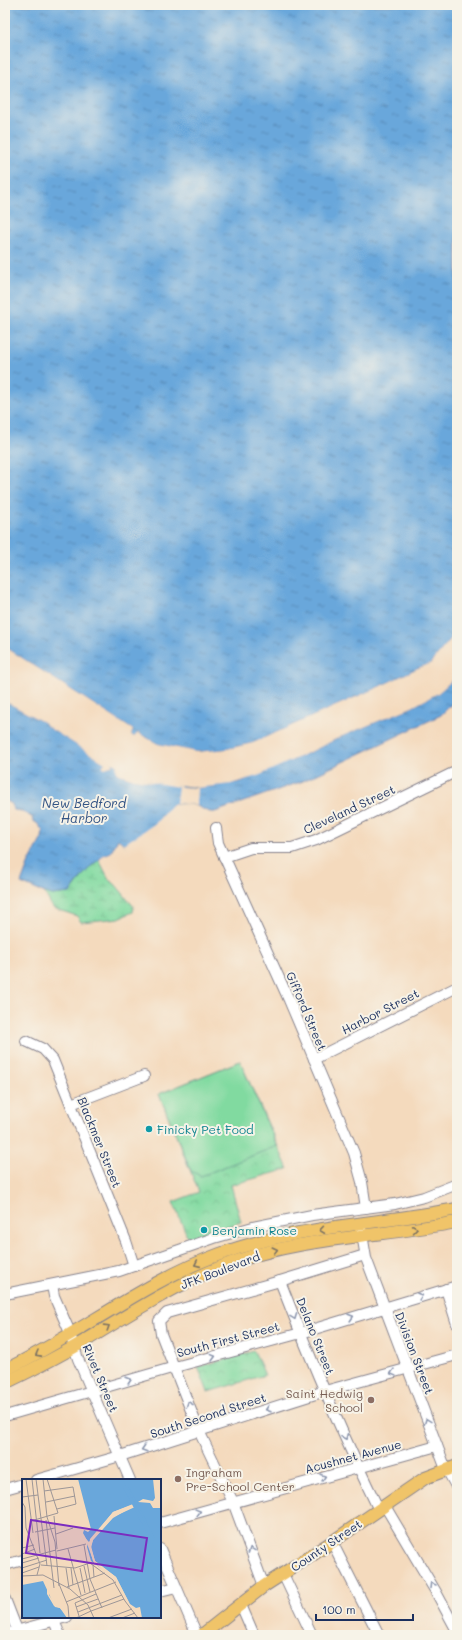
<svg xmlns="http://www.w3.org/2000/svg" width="462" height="1640" font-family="Mali,sans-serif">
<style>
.wetland{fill:url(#wetland-marsh);stroke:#4e847f}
.park{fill:url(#park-crowns);stroke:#4e847f}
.pitch{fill:#81daa0;stroke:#4e847f}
.water{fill:url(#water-ripples);stroke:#426b9c}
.pier{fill:#f4dabd}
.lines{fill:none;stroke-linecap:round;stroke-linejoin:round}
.minor-casing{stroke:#88848e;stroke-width:12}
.major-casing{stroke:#88848e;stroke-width:14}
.minor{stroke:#fff;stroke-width:10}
.major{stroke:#f0c469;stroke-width:12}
.oneway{stroke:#7b7263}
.oneway2{stroke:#8d97ae}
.culture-dot{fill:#0f9aa8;stroke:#f7f3e8;stroke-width:1.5}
.education-dot{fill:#8d6e63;stroke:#f7f3e8;stroke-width:1.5}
.labels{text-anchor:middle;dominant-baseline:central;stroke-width:4;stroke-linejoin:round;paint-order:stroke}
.street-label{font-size:12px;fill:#1b2f5e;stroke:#f7f3e8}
.culture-label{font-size:12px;fill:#0d838f;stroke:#f7f3e8;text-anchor:start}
.education-label{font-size:12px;fill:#785e54;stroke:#f7f3e8;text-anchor:end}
.water-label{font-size:13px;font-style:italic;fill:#325384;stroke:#f7f3e8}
.inset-river{fill:none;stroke:#69a7db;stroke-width:2}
.inset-road{fill:none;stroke:#9d9697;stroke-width:1}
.view{fill:#7b2cbf;fill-opacity:0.15;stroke:#7b2cbf;stroke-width:2}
.inset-edge{fill:none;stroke:#1b2f5e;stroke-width:2}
</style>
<defs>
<pattern id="wetland-marsh" width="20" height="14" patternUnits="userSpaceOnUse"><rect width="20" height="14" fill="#81daa0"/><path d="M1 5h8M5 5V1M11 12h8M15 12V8" fill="none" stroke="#6fbb8c"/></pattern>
<pattern id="park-crowns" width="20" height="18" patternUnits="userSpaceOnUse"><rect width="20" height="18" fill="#81daa0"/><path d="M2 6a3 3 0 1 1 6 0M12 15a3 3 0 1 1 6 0" fill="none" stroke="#6fbb8c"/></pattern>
<pattern id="water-ripples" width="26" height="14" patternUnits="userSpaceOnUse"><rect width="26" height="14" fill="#69a7db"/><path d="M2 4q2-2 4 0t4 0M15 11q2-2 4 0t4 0" fill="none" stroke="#5688b5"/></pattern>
</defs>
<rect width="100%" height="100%" fill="#f7f3e8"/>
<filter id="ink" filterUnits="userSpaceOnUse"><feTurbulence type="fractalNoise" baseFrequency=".025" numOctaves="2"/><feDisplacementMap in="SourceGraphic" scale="8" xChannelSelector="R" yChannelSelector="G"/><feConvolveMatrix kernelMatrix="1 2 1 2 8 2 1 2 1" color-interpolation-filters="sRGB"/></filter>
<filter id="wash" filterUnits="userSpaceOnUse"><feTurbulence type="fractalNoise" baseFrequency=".012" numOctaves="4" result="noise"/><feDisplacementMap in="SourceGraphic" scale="16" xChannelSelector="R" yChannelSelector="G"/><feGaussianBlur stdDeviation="0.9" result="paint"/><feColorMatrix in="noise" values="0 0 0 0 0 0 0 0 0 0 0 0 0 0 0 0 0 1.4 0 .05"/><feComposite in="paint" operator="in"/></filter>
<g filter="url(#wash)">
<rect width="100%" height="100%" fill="#f4dabd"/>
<path class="wetland" d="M99 860 110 881 115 884 134 907 133 912 119 918 81 922 77 916 53 908 44 892 52 895 70 893C80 882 85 868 99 860Z"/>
<g class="park">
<polygon points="240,1061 288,1169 231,1185 241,1222 188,1238 173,1202 199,1192 159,1094"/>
<polygon points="254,1351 265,1375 208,1392 198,1367"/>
</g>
<polygon class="pitch" points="240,1061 277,1146 201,1176 191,1171 159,1094"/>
<g class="water">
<polygon points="5,5 457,5 457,629 450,640 430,664 418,668 381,686 253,743 227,749 197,752 158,744 138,733 134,737 131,735 133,730 5,647"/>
<path d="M457 676V701L449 707 441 715 303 781 215 812C207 813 204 809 197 806 190 803 178 803 171 805L169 814 127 847 118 839 111 852 103 855 99 860 93 864 83 875 70 893 52 895 37 890 21 883 29 862 42 838 43 831 38 824 32 820 33 818 22 811 14 810 12 804 5 800V701L43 722 51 729 106 763 102 766 105 767 111 766 113 763 117 765V773L134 779 197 788 240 782 310 752 340 737 412 707 438 693Z"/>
</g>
<g class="pier">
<polygon points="457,629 457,633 452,641 431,666 418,670 382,688 253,745 228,751 197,754 158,746 138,736 135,739 130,737 129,735 131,731 5,650 5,647 133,730 131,735 134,737 138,733 158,744 197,752 227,749 253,743 381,686 418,668 430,664 450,640"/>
<polygon points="457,674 457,676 438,693 412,707 340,737 310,752 260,775 231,784 197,788 196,805 176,803 170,815 156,831 136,846 128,849 118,839 124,844 156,823 171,805 176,803 178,787 134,779 117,773 116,768 117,765 113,763 111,766 105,768 102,766 105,763 51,729 43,722 5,701 5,699 44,720 52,727 107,761 106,765 113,761 116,762 119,765 118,771 144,780 175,783 182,787 197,788 196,786 205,785 239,780 259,773 309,750 339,735 411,706 437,691"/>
</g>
</g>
<g filter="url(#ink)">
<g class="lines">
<defs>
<g id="minor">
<polyline points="216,828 218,843 289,1000 354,1153 362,1182 366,1208"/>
<polyline points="224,857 251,848 292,848 316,840 457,771"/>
<polyline points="26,1041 43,1049 53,1060 126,1241 134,1266"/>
<polyline points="314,1059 457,987"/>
<polyline points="71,1104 144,1076"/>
<polyline points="361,1228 366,1258 444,1464 457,1488"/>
<path d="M280 1281C310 1358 342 1435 379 1510"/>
<polyline points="52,1285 54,1296 68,1328 78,1359 130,1480"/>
<polyline points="446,1289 457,1324"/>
<polyline points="5,1294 119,1271 214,1238 253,1227 312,1215 395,1204 424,1197 457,1184"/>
<polyline points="5,1416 175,1367 301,1333 457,1286"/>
<polyline points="36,1480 120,1456 325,1391 457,1355"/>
<polyline points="5,1489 23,1484"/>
<polyline points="385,1506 436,1592 457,1631"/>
<polyline points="160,1523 437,1446"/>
<polyline points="332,1542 379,1635"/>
<polyline points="160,1549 197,1635"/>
<polyline points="5,1565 23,1560"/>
<polyline points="283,1574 312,1635"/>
<polyline points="264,1586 233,1502 199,1431 161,1334 159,1321 167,1313 280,1281 365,1255"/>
<polyline points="160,1591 176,1587"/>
<polyline points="5,1599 17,1630"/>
<polyline points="241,1605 254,1635"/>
<polyline points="54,1621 60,1635"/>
<polyline points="5,1634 67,1617"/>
</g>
<g id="major">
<path d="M5 1370C79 1335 143 1282 220 1254 296 1226 378 1224 457 1209"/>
<path d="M5 1383C34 1369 63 1354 90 1338 134 1311 175 1285 223 1266 297 1237 379 1237 457 1222"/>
<polyline points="202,1635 264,1586 332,1542 425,1478 457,1466"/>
</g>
</defs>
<use href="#minor" class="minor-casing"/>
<use href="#major" class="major-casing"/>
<use href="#minor" class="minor"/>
<use href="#major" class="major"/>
</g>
<defs><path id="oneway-chevron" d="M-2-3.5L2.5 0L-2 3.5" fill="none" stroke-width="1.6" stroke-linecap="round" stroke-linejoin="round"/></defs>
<g class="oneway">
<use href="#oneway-chevron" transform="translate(415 1229) rotate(-8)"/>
<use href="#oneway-chevron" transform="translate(322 1230) rotate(172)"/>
<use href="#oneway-chevron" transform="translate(275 1250) rotate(-14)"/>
<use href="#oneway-chevron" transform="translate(197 1264) rotate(156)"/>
<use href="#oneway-chevron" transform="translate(107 1327) rotate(-32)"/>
<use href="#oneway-chevron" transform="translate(38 1354) rotate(151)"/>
</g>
<g class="oneway2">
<use href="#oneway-chevron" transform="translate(420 1296) rotate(-17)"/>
<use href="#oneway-chevron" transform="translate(294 1317) rotate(69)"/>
<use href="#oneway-chevron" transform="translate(351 1317) rotate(-17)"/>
<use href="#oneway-chevron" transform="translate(213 1357) rotate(-15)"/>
<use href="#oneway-chevron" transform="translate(393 1373) rotate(165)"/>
<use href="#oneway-chevron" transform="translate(129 1380) rotate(-17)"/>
<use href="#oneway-chevron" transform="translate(189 1404) rotate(-110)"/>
<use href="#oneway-chevron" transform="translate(268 1409) rotate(162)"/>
<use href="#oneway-chevron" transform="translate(427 1421) rotate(-111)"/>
<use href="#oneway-chevron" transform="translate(345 1437) rotate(66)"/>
<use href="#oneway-chevron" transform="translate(144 1449) rotate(163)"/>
<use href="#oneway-chevron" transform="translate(323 1477) rotate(-16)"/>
<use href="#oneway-chevron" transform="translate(198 1512) rotate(-15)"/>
<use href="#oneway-chevron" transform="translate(251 1550) rotate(-110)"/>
<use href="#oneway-chevron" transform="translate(432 1585) rotate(-121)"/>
</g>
</g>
<g class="culture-dot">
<circle cx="149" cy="1129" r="4"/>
<circle cx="204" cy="1230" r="4"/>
</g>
<g class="education-dot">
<circle cx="371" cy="1400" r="4"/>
<circle cx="178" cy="1479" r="4"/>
</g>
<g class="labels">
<g class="street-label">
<text transform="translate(349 809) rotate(-25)">Cleveland Street</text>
<text transform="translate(307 1011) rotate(67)">Gifford Street</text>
<text transform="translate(380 1011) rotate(-27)">Harbor Street</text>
<text transform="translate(100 1142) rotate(68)">Blackmer Street</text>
<text transform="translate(220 1270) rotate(-21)">JFK Boulevard</text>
<text transform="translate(316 1336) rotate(68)">Delano Street</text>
<text transform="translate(228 1339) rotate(-15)">South First Street</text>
<text transform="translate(415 1353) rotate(69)">Division Street</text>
<text transform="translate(101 1378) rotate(67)">Rivet Street</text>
<text transform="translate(208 1415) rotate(-18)">South Second Street</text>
<text transform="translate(353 1456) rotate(-15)">Acushnet Avenue</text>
<text transform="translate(326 1545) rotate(-34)">County Street</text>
</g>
<g class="culture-label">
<text x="157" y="1129">Finicky Pet Food</text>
<text x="212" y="1230">Benjamin Rose</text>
</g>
<g class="education-label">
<text x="363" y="1393">Saint Hedwig<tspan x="363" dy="14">School</tspan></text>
<text x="186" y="1472" text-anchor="start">Ingraham<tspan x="186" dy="14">Pre-School Center</tspan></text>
</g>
<g class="water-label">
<text x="84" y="802">New Bedford<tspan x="84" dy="15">Harbor</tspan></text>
</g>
</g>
<g transform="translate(22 1479)">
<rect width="139" height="139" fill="#f4dabd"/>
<path d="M56 0H131L133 19 131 22 121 20 116 23 128 24 131 29H139V139H120L118 128 114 129 108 125 94 98 73 82 69 69 71 61 91 39 110 28V26L91 33 68 60 67 67 71 82 80 90 69 82 65 68 66 63 61 54 62 51 66 53 69 50ZM21 102 33 128 38 129 45 139H0V106Z" fill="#69a7db"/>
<path d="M111 25 113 28 91 38 71 61 69 67 73 82 94 98 108 126 93 99 72 84 63 59 67 63 91 33ZM20 100 23 101 27 105V116L34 126 40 128 45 137 38 129 32 127 25 115V104L22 101 0 105Z" fill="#f4dabd"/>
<path class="inset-river" d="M98 0 139 79M99 0 139 77M106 9 113 22M118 32 139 73"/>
<path class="inset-road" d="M4 0 11 54M10 0 18 74M14 0 25 87M21 0 25 38 33 63 37 107M0 6V22M22 12 51 8 54 25 35 30M0 18 16 16M0 23 3 28 4 49 18 85 15 96M24 23 53 17M32 37 35 70M24 41 32 109M9 42 36 34 25 0M13 53 33 49M34 55 51 49M62 66 68 100 80 129M0 69 12 66M46 70 59 116M35 72 64 65M0 75 13 70M0 80 34 71M0 84 17 79M19 86 53 89 68 84 91 101 103 122 116 139M71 86 72 98M62 87 68 113M0 89 25 81M44 89 47 109M49 89 51 106M58 89 63 114M0 94 17 88M0 97 21 96 48 110 66 126 72 139M37 105 46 127 47 139M45 108 83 94M44 123 94 103M54 128 76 120M69 132 102 120M56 133 100 116M57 137 53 124 74 115M54 139 69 132M86 139 110 130M100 139 113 134"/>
<path class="view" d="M9 41 125 59 120 92 4 74Z"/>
<rect width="139" height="139" class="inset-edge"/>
</g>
<rect width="462" height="1640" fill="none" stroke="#f7f3e8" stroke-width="20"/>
<path d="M316 1614v6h97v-6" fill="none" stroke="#1b2f5e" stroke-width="2"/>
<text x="322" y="1614" font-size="12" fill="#1b2f5e" stroke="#f7f3e8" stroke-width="3" paint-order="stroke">100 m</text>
</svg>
